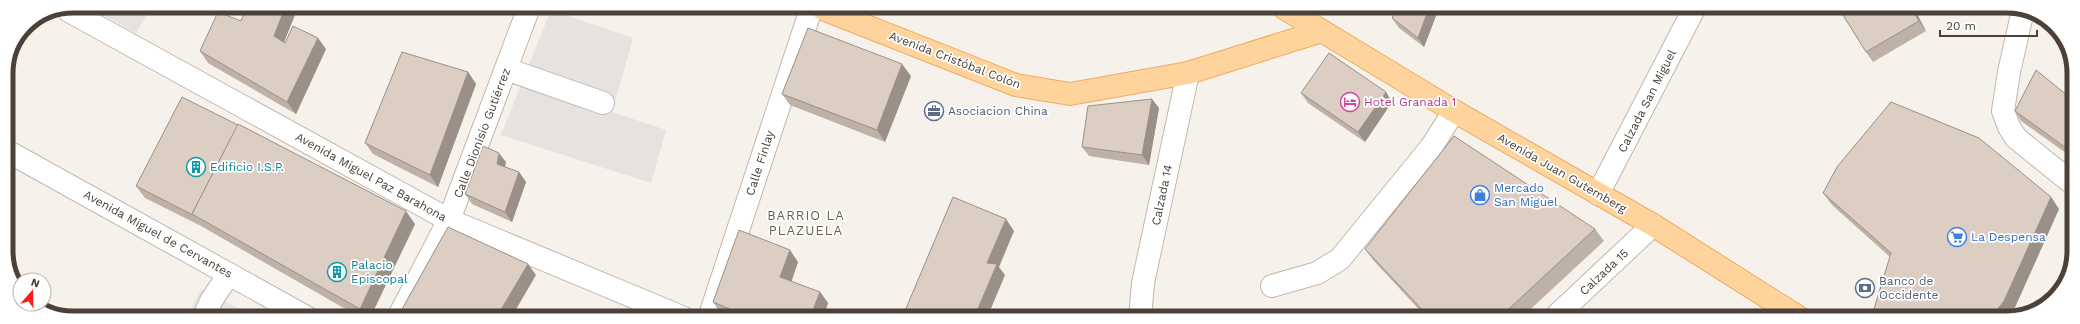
<svg xmlns="http://www.w3.org/2000/svg" width="2080" height="324" font-family="'Work Sans',sans-serif">
<style>
.parking{fill:#e5e2e0}
.lines{fill:none;stroke-linecap:round;stroke-linejoin:round}
.minor-casing{stroke:#c3b7ad;stroke-width:24}
.major-casing{stroke:#edad63;stroke-width:24}
.minor{stroke:#fff;stroke-width:22}
.major{stroke:#ffd39c;stroke-width:22}
.wall{fill:#bdb1a8}
.shaded-wall{fill:#9a9088}
.building{fill:#dccec3;stroke:#9a9088}
.labels{text-anchor:middle;dominant-baseline:central;stroke-width:3.5;stroke-linejoin:round;paint-order:stroke}
.street-label{font-size:12px;fill:#4c4138;stroke:#fff}
.hotel-label{font-size:12px;fill:#b23c85;stroke:#fff;text-anchor:start}
.service-label{font-size:12px;fill:#4e5e75;stroke:#fff;text-anchor:start}
.culture-label{font-size:12px;fill:#0d838f;stroke:#fff;text-anchor:start}
.shop-label{font-size:12px;fill:#366cbe;stroke:#fff;text-anchor:start}
.neighbourhood-label{font-size:13px;letter-spacing:1px;fill:#705d4e;stroke:#fff}
.rim{fill:none;stroke:#4c4138;stroke-width:5}
</style>
<rect width="100%" height="100%" fill="#f7f1eb"/>
<g class="parking">
<polygon points="551,10 633,38 612,112 666,130 651,183 501,135"/>
<polygon points="96,11 149,11 136,33"/>
<polygon points="201,289 256,318 187,317"/>
</g>
<g class="lines">
<defs>
<g id="minor">
<polyline points="2023,10 2009,72 2003,111 2009,127 2016,138 2073,184"/>
<polyline points="69,11 449,220 684,318"/>
<polyline points="506,69 603,103"/>
<polyline points="7,151 308,318"/>
<polyline points="1598,194 1695,7"/>
<polyline points="1272,286 1317,273 1340,259 1432,146 1454,111"/>
<polyline points="401,312 449,220 528,10"/>
<polyline points="204,317 211,301 229,274"/>
<polyline points="709,318 811,9"/>
<polyline points="1140,318 1143,283 1188,73"/>
<polyline points="1554,318 1653,225"/>
</g>
<g id="major">
<polyline points="1284,8 1454,111 1653,225 1800,318"/>
<polyline points="823,9 1016,85 1070,94 1188,73 1322,31"/>
</g>
</defs>
<use href="#minor" class="minor-casing"/>
<use href="#major" class="major-casing"/>
<use href="#minor" class="minor"/>
<use href="#major" class="major"/>
</g>
<g class="wall">
<polygon points="1913,7 1926,31 1873,62 1866,52"/>
<polygon points="1397,8 1439,8 1424,47 1399,28 1392,18"/>
<polygon points="297,10 284,42 285,43 326,49 296,114 208,63 200,51 241,21"/>
<polygon points="468,72 476,84 438,187 373,154 365,143"/>
<polygon points="911,76 885,142 790,105 782,94"/>
<polygon points="2073,82 2073,158 2021,121 2015,111 2068,97 2067,94"/>
<polygon points="1301,93 1392,102 1365,142 1308,103"/>
<polygon points="1159,108 1149,165 1089,156 1082,147"/>
<polygon points="506,162 505,167 519,172 526,182 512,222 472,204 465,194"/>
<polygon points="136,186 415,224 370,318 361,318 201,226 145,198"/>
<polygon points="1823,193 2051,197 2059,209 2012,314 2008,318 1880,318 1874,309 1890,257 1832,205"/>
<polygon points="1595,229 1604,241 1521,318 1427,318 1374,261 1365,249"/>
<polygon points="798,262 791,281 820,292 828,303 823,318 730,318 721,314 713,302"/>
</g>
<g class="shaded-wall">
<polygon points="1911,7 1913,7 1926,31 1919,21"/>
<polygon points="1429,8 1439,8 1424,47 1418,38"/>
<polygon points="284,10 297,10 282,47 274,36"/>
<polygon points="318,38 326,49 296,114 287,102"/>
<polygon points="902,64 911,76 885,142 877,130"/>
<polygon points="468,72 476,84 438,187 430,175"/>
<polygon points="1386,92 1392,102 1365,142 1358,132"/>
<polygon points="1152,99 1159,108 1149,165 1142,155"/>
<polygon points="499,153 506,162 503,173 497,164"/>
<polygon points="519,172 526,182 512,222 505,212"/>
<polygon points="2051,197 2059,209 2012,314 2010,317 2008,318 1991,318"/>
<polygon points="406,211 415,224 370,318 366,318 360,309"/>
<polygon points="1006,219 1014,231 999,267 1005,275 987,318 974,318 987,263"/>
<polygon points="790,250 798,262 789,289 780,277"/>
<polygon points="528,264 536,275 511,318 496,318"/>
<polygon points="820,292 828,303 823,318 810,318"/>
</g>
<g class="building">
<polygon points="1838,7 1911,7 1919,21 1866,52"/>
<polygon points="1397,8 1429,8 1418,38 1392,18"/>
<polygon points="284,10 274,36 285,43 293,26 318,38 287,102 200,51 218,12 241,21 245,11"/>
<polygon points="808,28 902,64 877,130 782,94"/>
<polygon points="402,52 468,72 430,175 365,143"/>
<polygon points="1329,53 1386,92 1358,132 1301,93"/>
<polygon points="2036,70 2073,100 2073,153 2015,111"/>
<polygon points="2073,82 2073,98 2067,94"/>
<polygon points="182,97 238,125 192,214 193,215 136,186"/>
<polygon points="1152,99 1142,155 1082,147 1088,106"/>
<polygon points="1891,102 1979,138 2051,197 2004,301 1991,318 1886,318 1874,309 1891,253 1823,193 1837,167"/>
<polygon points="238,124 406,211 360,309 192,214"/>
<polygon points="1454,136 1595,229 1499,318 1430,318 1365,249"/>
<polygon points="483,146 499,153 497,164 519,172 505,212 465,194"/>
<polygon points="953,197 1006,219 987,263 997,264 974,318 902,318"/>
<polygon points="448,227 528,264 496,318 397,318"/>
<polygon points="739,230 790,250 780,277 820,292 810,318 751,318 713,302"/>
</g>
<defs>
<symbol id="hotel-ring" viewBox="-11 -11 22 22"><circle r="9.5" fill="#fff" stroke="#d1479c" stroke-width="1.5"/><path d="M-6-4.5h1.5V1H6V5H4.5V3h-9V5H-6ZM-4 0a1.8 1.8 0 1 1 3.6 0ZM.5 0V-2.5h3Q6-2.5 6 0Z" fill="#d1479c"/></symbol>
<symbol id="office-ring" viewBox="-11 -11 22 22"><circle r="9.5" fill="#fff" stroke="#5c6f8a" stroke-width="1.5"/><path d="M-6-3h4V-5.5h4V-3h4V5H-6ZM-1-4.5V-3h2v-1.5ZM-6 0V1H6V0Z" fill="#5c6f8a"/></symbol>
<symbol id="building-ring" viewBox="-11 -11 22 22"><circle r="9.5" fill="#fff" stroke="#0f9aa8" stroke-width="1.5"/><path d="M-4-6H4V6H1V3H-1V6H-4ZM-2.5-4.3h1.7v1.8h-1.7ZM.8-4.3h1.7v1.8H.8ZM-2.5-1h1.7V.8h-1.7ZM.8-1h1.7V.8H.8Z" fill="#0f9aa8"/></symbol>
<symbol id="shop-ring" viewBox="-11 -11 22 22"><circle r="9.5" fill="#fff" stroke="#3f7fe0" stroke-width="1.5"/><path d="M-5-2.5h2.3a2.7 3.5 0 0 1 5.4 0H5L5.5 6h-11ZM-1.5-2.5h3a1.5 2.3 0 0 0-3 0Z" fill="#3f7fe0"/></symbol>
<symbol id="supermarket-ring" viewBox="-11 -11 22 22"><circle r="9.5" fill="#fff" stroke="#3f7fe0" stroke-width="1.5"/><path d="M-6-5.5h2.5l.6 2H6L4.5 2H-2.5L-4.4-4H-6ZM-1.5 3.2a1.3 1.3 0 1 0 .1 0ZM3 3.2a1.3 1.3 0 1 0 .1 0Z" fill="#3f7fe0"/></symbol>
<symbol id="bank-ring" viewBox="-11 -11 22 22"><circle r="9.5" fill="#fff" stroke="#5c6f8a" stroke-width="1.5"/><path d="M-6-4H6V4H-6ZM0-2.3a2.3 2.3 0 1 0 0 4.6a2.3 2.3 0 1 0 0-4.6Z" fill="#5c6f8a"/></symbol>
</defs>
<g fill-rule="evenodd">
<use href="#hotel-ring" x="1339" y="91" width="22" height="22"/>
<use href="#office-ring" x="923" y="100" width="22" height="22"/>
<use href="#building-ring" x="185" y="156" width="22" height="22"/>
<use href="#shop-ring" x="1469" y="184" width="22" height="22"/>
<use href="#supermarket-ring" x="1946" y="226" width="22" height="22"/>
<use href="#building-ring" x="326" y="261" width="22" height="22"/>
<use href="#bank-ring" x="1854" y="277" width="22" height="22"/>
</g>
<g class="labels">
<g class="street-label">
<text transform="translate(955 60) rotate(21)">Avenida Cristóbal Colón</text>
<text transform="translate(1647 101) rotate(-63)">Calzada San Miguel</text>
<text transform="translate(482 133) rotate(-69)">Calle Dionisio Gutiérrez</text>
<text transform="translate(760 163) rotate(-72)">Calle Finlay</text>
<text transform="translate(1562 173) rotate(30)">Avenida Juan Gutemberg</text>
<text transform="translate(371 177) rotate(29)">Avenida Miguel Paz Barahona</text>
<text transform="translate(1162 195) rotate(-78)">Calzada 14</text>
<text transform="translate(158 234) rotate(29)">Avenida Miguel de Cervantes</text>
<text transform="translate(1604 272) rotate(-43)">Calzada 15</text>
</g>
<g class="hotel-label">
<text x="1364" y="102">Hotel Granada 1</text>
</g>
<g class="service-label">
<text x="948" y="111">Asociacion China</text>
<text x="1879" y="281">Banco de<tspan x="1879" dy="14">Occidente</tspan></text>
</g>
<g class="culture-label">
<text x="210" y="167">Edificio I.S.P.</text>
<text x="351" y="265">Palacio<tspan x="351" dy="14">Episcopal</tspan></text>
</g>
<g class="shop-label">
<text x="1494" y="188">Mercado<tspan x="1494" dy="14">San Miguel</tspan></text>
<text x="1971" y="237">La Despensa</text>
</g>
<g class="neighbourhood-label">
<text x="806" y="215">BARRIO LA<tspan x="806" dy="15">PLAZUELA</tspan></text>
</g>
</g>
<path d="M0 0H2080V324H0ZM73 13H2007A60 60 0 0 1 2067 73V251A60 60 0 0 1 2007 311H73A60 60 0 0 1 13 251V73A60 60 0 0 1 73 13Z" fill="#fff" fill-rule="evenodd"/>
<path class="rim" d="M73 13H2007A60 60 0 0 1 2067 73V251A60 60 0 0 1 2007 311H73A60 60 0 0 1 13 251V73A60 60 0 0 1 73 13Z"/>
<g transform="translate(32 292) rotate(20)"><circle r="19" fill="#ffffff" stroke="#b7b3af"/>
<path d="M0-3L7 15L0 10L-7 15Z" fill="#ff1a1d"/>
<text y="-6" font-size="11" font-weight="bold" text-anchor="middle" fill="#4c4138">N</text>
</g>
<path d="M1940 30v6h97v-6" fill="none" stroke="#4c4138" stroke-width="2"/>
<text x="1946" y="30" font-size="12" fill="#4c4138" stroke="#ffffff" stroke-width="3" paint-order="stroke">20 m</text>
</svg>
